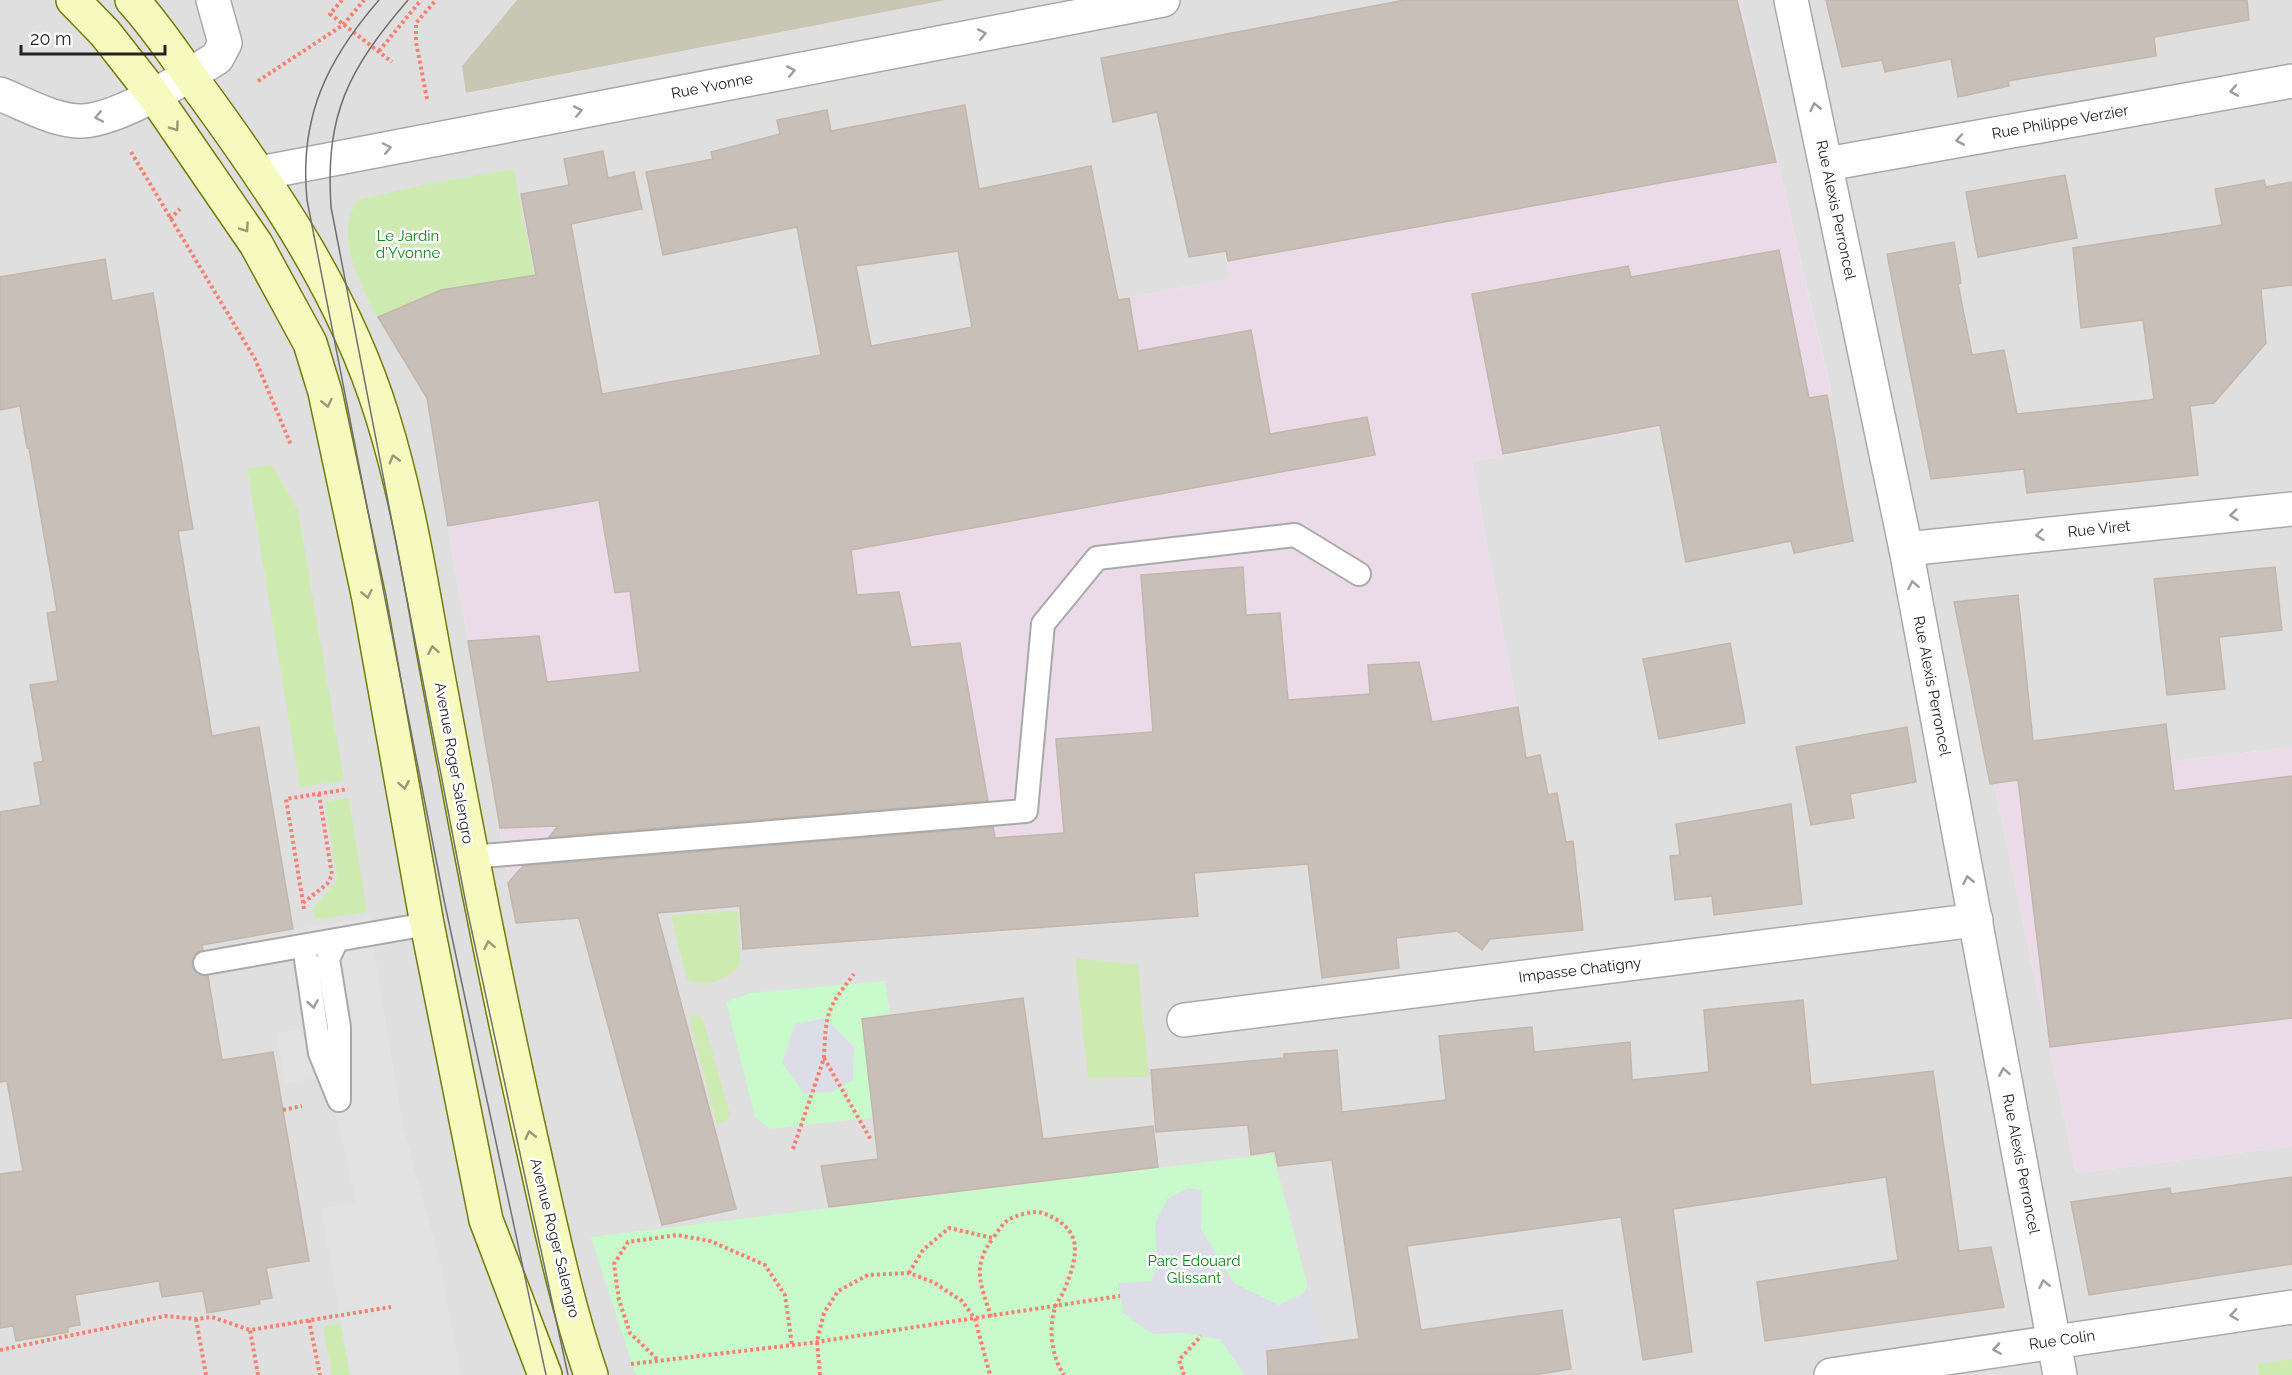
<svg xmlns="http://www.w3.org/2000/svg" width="2292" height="1375" font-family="Raleway,sans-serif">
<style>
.residential{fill:#e0dfdf}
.industrial{fill:#ebdbe8}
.construction{fill:#c7c7b4}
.grass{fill:#cdebb0}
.park{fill:#c8facc}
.parking{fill:#e2e2e2}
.plaza{fill:#dddde8}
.building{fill:#c7bfb8;stroke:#c4b6ab;stroke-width:1.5;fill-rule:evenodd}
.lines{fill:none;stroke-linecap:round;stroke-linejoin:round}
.service-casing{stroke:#a9a9a9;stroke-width:26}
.minor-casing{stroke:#a9a9a9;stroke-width:36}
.tertiary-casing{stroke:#a9a9a9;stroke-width:36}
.secondary-casing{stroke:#707d05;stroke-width:36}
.path{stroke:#fa8072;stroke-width:4;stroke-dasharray:3 3;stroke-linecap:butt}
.service{stroke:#fff;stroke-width:22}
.minor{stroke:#fff;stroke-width:33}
.tertiary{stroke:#fff;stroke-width:33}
.secondary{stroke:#f7fabf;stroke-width:33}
.tram{stroke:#707070;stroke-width:1.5}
.oneway{stroke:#9c9c9c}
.oneway2{stroke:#979978}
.labels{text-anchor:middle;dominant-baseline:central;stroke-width:5;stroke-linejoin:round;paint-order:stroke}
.street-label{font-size:15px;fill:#222;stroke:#fff}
.park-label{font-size:15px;fill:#0c8416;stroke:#fff}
</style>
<rect width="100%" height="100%" fill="#f2efe9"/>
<polygon class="residential" points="0,0 517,0 462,66 467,93 946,0 1403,0 1185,43 1230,279 431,425 516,923 1542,846 1472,462 1832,395 1740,0 2292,0 2292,747 1994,783 2076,1173 2292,1146 2292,1375 0,1375"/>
<g class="industrial">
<polygon points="1403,0 1740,0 1832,396 1472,462 1542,846 516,923 431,425 1230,279 1184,43"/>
<polygon points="2292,747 2292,1146 2076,1173 1994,783"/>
</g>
<polygon class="construction" points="517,0 946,0 466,93 462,66"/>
<g class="grass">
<path d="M514 169 534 275 441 290 377 317C360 283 333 236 358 200L432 183Z"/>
<polygon points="272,465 298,510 344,781 300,787 247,468"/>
<polygon points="349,798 367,912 320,919 315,917 313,908 335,883 337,875 325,802"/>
<path d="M738 911 740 965C725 981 709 987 687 980L671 915Z"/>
<polygon points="1075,958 1138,965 1149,1077 1088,1078"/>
<polygon points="697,1015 703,1019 730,1115 725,1122 717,1125 689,1017"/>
<polygon points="341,1323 350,1375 332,1375 323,1326"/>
<polygon points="2292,1359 2292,1375 2259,1375 2257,1364"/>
</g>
<g class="park">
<polygon points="885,981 890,1013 862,1019 870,1092 879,1110 877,1117 770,1129 755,1117 726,1002 750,993"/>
<polygon points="1273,1154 1331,1375 636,1375 591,1237"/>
</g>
<polygon class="parking" points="369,917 403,1127 439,1257 461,1375 350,1375 321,1208 356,1202 338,1122 323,1087 315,1078 285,1084 276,1033 306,1028 293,929"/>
<g class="plaza">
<polygon points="825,1018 854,1047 853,1080 832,1092 804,1094 782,1063 795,1024"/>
<polygon points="1188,1188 1201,1190 1201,1229 1234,1283 1278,1305 1301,1295 1308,1286 1331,1375 1245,1375 1220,1339 1182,1333 1152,1334 1123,1313 1118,1283 1152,1281 1157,1260 1155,1223 1167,1199"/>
</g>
<g class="building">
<polygon points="1405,0 1737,0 1776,162 1228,261 1226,251 1189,257 1157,112 1113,122 1101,58"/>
<polygon points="1826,0 2247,0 2249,20 2154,37 2156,56 2008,81 2009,86 1958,97 1951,59 1885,72 1882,60 1842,67"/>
<path d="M965 105 979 189 1091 166 1118 300 1129 298 1138 351 1251 330 1270 434 1367 417 1375 455 851 550 857 595 899 592 911 647 960 643 988 801 549 837 558 826 500 828 468 641 539 636 547 682 640 672 630 591 615 593 599 500 448 526 427 398 378 317 441 290 536 275 521 194 569 185 564 159 603 151 608 178 634 172 642 209 571 224 602 394 821 355 797 227 663 255 646 172 713 159 711 152 780 134 777 120 827 110 831 131ZM958 251 972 327 871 346 856 266Z"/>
<polygon points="2065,175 2077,238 1978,257 1966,192"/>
<polygon points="2264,180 2266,187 2292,182 2292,285 2261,289 2266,343 2214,403 2190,406 2198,475 2027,493 2024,469 1931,479 1887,254 1954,242 1961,283 1958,284 1972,355 2004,350 2017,414 2149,400 2154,399 2143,320 2081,328 2073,248 2222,225 2215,189"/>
<polygon points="1779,250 1809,398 1827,395 1853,541 1794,553 1791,541 1686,562 1660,425 1503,454 1472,294 1628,266 1631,277"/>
<polygon points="105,259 112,301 153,293 193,529 178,531 212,736 259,727 293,929 202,945 203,950 196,953 192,965 195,972 208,976 222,1060 273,1052 309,1261 266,1268 272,1298 259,1300 260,1304 207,1313 203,1291 162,1297 159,1281 75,1295 80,1325 68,1327 68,1332 16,1341 13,1326 0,1328 0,1174 23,1171 7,1081 0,1082 0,812 41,805 34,763 43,761 30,685 58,681 47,613 57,611 29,448 27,448 20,406 0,410 0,277"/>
<polygon points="1243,567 1246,615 1280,613 1288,700 1370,694 1368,665 1419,662 1432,722 1518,707 1526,758 1540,755 1548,795 1557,793 1566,842 1573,841 1583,930 1490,939 1482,950 1457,931 1396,938 1399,968 1322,978 1308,864 1194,873 1198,916 743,949 740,906 657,913 736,1209 662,1225 579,918 516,923 508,883 523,866 993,827 995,838 1064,833 1056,739 1153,732 1141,575"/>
<polygon points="2275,567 2282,630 2219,637 2225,689 2167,695 2154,579"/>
<polygon points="2018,595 2033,741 2166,724 2174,791 2292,776 2292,1018 2050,1047 2018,780 1990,784 1954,602"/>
<polygon points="1730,643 1745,723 1659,739 1643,659"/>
<polygon points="1907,727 1916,782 1850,794 1854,818 1811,825 1796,747"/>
<polygon points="1791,804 1802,904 1714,915 1712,896 1675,900 1670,856 1680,855 1676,824"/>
<polygon points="1023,998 1043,1139 1153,1126 1158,1167 829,1207 821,1166 878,1159 862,1019"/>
<polygon points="1803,1000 1811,1085 1933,1071 1959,1251 1991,1247 2004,1307 1765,1341 1757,1282 1898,1260 1886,1177 1673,1209 1692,1352 1643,1360 1621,1217 1407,1246 1421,1330 1562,1310 1571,1369 1534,1375 1268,1375 1267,1351 1359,1339 1332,1160 1278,1166 1275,1151 1251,1155 1248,1125 1156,1132 1151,1070 1284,1058 1284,1054 1337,1050 1342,1112 1446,1100 1439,1036 1532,1027 1534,1052 1630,1042 1632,1080 1709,1072 1704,1010"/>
<polygon points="2292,1177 2292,1264 2089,1295 2071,1202 2170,1188 2171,1194"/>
</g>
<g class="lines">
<defs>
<g id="service">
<polyline points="470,857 1026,811 1043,624 1097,558 1295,535 1359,574"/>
<polyline points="304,946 320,1053 339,1100 339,1027 328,959 337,940"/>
<polyline points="205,963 427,924"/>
</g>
<g id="minor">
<polyline points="1791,0 1906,549 2060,1375"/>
<path d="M0 94C25 104 56 122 83 121 120 119 185 78 217 58L225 43 213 0"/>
<polyline points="1827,164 2292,81"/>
<polyline points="260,173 1163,0"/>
<polyline points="1906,549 2292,509"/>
<polyline points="1184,1020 1976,920"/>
</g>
<polyline id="tertiary" points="1831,1375 2292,1307"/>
<g id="secondary">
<polyline points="73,0 105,33 153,94 256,244 310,343 325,392 369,599 427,924 486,1220 545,1375"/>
<path d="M132 0C159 29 179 62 203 94 276 194 345 296 382 415 411 507 424 603 442 697 469 845 498 992 531 1139 549 1218 565 1299 591 1375"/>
</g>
</defs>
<use href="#service" class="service-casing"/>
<use href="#minor" class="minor-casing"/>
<use href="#tertiary" class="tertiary-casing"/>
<use href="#secondary" class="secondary-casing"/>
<g class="path">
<polyline points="342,0 330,14 392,62"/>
<polyline points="379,51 421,0"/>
<polyline points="258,81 343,25 364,0"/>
<polyline points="427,99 416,42 416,23 436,0"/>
<polyline points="131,152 255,359 291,445"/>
<polyline points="170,219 180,209"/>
<polyline points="303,903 327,884 332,875 319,794"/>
<polyline points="304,909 286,799 348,789"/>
<path d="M824 1058C826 1013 826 1010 854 974"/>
<polyline points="283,1110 302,1106"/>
<polyline points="793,1149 824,1058 871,1140"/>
<path d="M909 1273 923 1250 949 1228 993 1238C997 1233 1002 1224 1008 1220 1015 1215 1035 1210 1043 1213 1082 1228 1080 1252 1065 1288 1063 1295 1057 1301 1055 1308 1048 1329 1052 1358 1064 1375"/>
<path d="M991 1317C981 1284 971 1268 993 1238"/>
<polyline points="196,1319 206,1375"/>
<polyline points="309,1320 320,1375"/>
<polyline points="0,1350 165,1316 196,1319 212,1317 250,1330"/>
<polyline points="657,1359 630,1333 619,1300 614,1264 628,1242 677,1235 710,1241 765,1265 785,1295 792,1345"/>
<polyline points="631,1364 810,1343 1120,1296"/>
<polyline points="258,1375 250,1330 391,1307"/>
<polyline points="820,1375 817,1341 824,1313 838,1291 868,1275 909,1273 933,1282 962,1301 975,1319 990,1375"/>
<polyline points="1184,1375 1179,1360 1201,1336"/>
</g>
<use href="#service" class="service"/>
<use href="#minor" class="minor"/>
<use href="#tertiary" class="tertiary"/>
<use href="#secondary" class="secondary"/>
<g class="tram">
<path d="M379 0C326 61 299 118 307 200L444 900 546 1375"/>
<path d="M408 0C348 70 325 114 331 207L467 909 568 1375"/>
</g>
</g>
<defs><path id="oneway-chevron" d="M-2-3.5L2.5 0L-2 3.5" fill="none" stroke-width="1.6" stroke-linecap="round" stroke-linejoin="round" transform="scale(1.5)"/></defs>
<g class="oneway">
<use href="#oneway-chevron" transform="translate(982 34) rotate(-11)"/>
<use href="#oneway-chevron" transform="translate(791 71) rotate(-11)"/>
<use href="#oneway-chevron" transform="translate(2234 91) rotate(170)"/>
<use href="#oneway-chevron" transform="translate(1815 107) rotate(-103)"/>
<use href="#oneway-chevron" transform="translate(578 111) rotate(-11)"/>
<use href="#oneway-chevron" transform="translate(99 117) rotate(168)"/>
<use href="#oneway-chevron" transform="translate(1960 140) rotate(170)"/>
<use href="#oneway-chevron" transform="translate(387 148) rotate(-12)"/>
<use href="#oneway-chevron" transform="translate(2234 515) rotate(174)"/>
<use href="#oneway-chevron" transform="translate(2040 535) rotate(174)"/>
<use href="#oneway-chevron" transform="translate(1913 585) rotate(-101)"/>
<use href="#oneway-chevron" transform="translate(1968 880) rotate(-101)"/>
<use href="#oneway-chevron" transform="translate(313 1004) rotate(81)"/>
<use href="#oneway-chevron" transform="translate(2004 1072) rotate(-100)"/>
<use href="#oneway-chevron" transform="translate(2044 1284) rotate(-101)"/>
<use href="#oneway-chevron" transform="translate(2234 1315) rotate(172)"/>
<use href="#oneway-chevron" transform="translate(1997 1349) rotate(171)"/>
</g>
<g class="oneway2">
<use href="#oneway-chevron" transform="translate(175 127) rotate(55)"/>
<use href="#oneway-chevron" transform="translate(245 228) rotate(55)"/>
<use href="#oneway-chevron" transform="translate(327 403) rotate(78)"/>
<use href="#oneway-chevron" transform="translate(394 459) rotate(-105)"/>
<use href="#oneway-chevron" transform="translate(367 594) rotate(78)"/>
<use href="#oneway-chevron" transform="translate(433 650) rotate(-100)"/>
<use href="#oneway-chevron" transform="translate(404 785) rotate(80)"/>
<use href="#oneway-chevron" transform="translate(489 945) rotate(-102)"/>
<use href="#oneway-chevron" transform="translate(530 1135) rotate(-103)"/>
</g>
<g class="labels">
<g class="street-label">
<text transform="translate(712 86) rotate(-11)">Rue Yvonne</text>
<text transform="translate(2060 122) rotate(-10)">Rue Philippe Verzier</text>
<text transform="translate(1836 210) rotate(78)">Rue Alexis Perroncel</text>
<text transform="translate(2099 529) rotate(-6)">Rue Viret</text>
<text transform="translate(1932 686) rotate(79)">Rue Alexis Perroncel</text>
<text transform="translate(454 763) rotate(80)">Avenue Roger Salengro</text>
<text transform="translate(1580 970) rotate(-7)">Impasse Chatigny</text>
<text transform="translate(2021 1164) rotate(79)">Rue Alexis Perroncel</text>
<text transform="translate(555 1238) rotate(76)">Avenue Roger Salengro</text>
<text transform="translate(2062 1340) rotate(-8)">Rue Colin</text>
</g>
<g class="park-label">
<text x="408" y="236">Le Jardin<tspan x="408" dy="17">d'Yvonne</tspan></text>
<text x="1194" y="1261">Parc Edouard<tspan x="1194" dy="17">Glissant</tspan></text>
</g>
</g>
<path d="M21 45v9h144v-9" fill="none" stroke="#222222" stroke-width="3"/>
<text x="30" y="45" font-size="18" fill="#222222" stroke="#ffffff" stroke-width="4.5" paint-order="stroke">20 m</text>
</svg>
